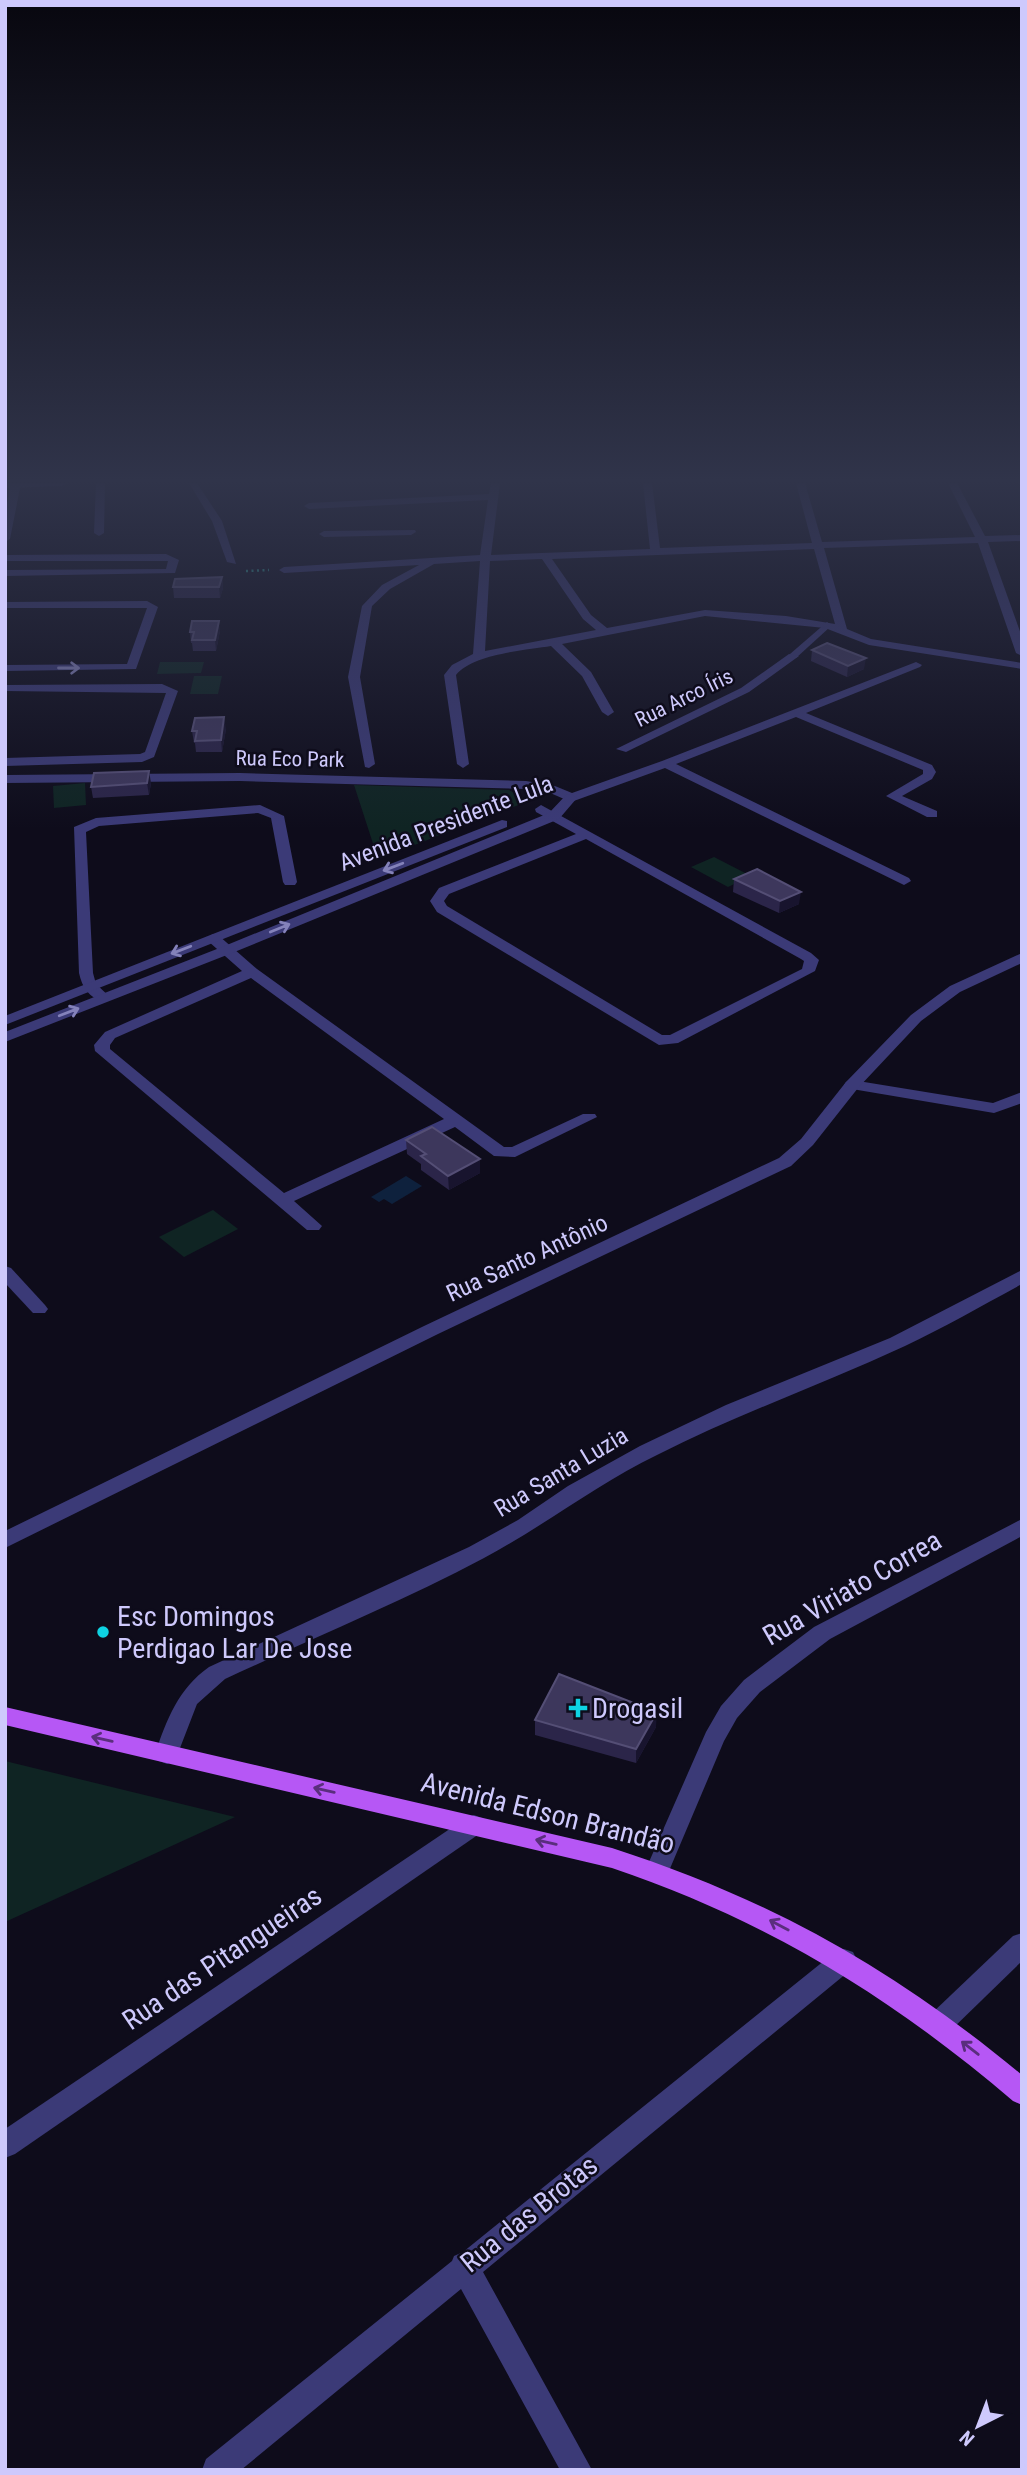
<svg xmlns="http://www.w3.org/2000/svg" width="1027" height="2475" font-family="'Roboto Condensed',sans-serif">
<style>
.green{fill:#0f2423}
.water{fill:#0e213d}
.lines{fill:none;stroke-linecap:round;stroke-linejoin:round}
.path{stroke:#33a59c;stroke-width:2.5;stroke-dasharray:2 3.5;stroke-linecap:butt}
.service{fill:#3b3a77;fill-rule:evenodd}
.minor{fill:#3b3a77;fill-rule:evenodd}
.tertiary{fill:#3b3a77;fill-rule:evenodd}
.primary{fill:#b657f5;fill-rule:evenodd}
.wall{fill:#2b2549}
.shaded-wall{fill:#18142e}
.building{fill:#3d375c;stroke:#544e75;stroke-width:2}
.oneway{stroke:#8482ba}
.oneway2{stroke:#5a2e7d}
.poi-dot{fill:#0ed3e3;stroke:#0e0c1b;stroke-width:2.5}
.labels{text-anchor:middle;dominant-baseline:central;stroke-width:5;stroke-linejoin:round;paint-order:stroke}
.far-street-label{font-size:21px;fill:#cec9fc;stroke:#0e0c1b}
.street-label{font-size:24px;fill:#cec9fc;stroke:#0e0c1b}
.near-street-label{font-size:28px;fill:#cec9fc;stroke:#0e0c1b}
.near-poi-label{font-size:28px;fill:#cec9fc;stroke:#0e0c1b;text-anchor:start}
</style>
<rect width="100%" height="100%" fill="#0e0c1b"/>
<g class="green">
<polygon points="160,662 204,662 201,673 157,674"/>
<polygon points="194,676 222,676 218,694 190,694"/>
<polygon points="85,783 86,805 54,808 53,786"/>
<polygon points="354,785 509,790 529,801 378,859"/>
<polygon points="714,857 751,876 728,887 691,867"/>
<polygon points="213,1210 238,1229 184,1257 159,1237"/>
<polygon points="5,1761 235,1817 5,1922"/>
</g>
<polygon class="water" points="406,1176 422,1186 392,1204 384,1199 379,1202 371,1197"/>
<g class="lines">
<polyline class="path" points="246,571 269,570"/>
<polygon class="service" points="827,622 831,625 830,627 796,658 790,658 790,654"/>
<g class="minor">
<polygon points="11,483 21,483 10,539 5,542 5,513"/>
<polygon points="96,483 105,483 104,533 99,536 94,533"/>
<polygon points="189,483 197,483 222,521 236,564 227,562 212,521"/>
<path d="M491 483H500L491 555 650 549 643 483H652L660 548 812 543 796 483H805L822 542 975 537 948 483H957L985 536 1022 535V541L988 542 1022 637V656L1016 653 978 543 824 548 847 629 871 639 1022 663V669L869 645 825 628 705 616 562 644 591 672 614 712 608 716 602 712 582 676 551 646C526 650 472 654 456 675L469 764 463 768 457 764 444 675 452 665 473 654 480 561 434 564 390 589 372 606 360 677 375 764 369 768 365 767 348 677 362 606 382 585 419 565 284 573 279 570 284 567 480 555 488 500 309 509 304 506 309 503 489 494ZM814 549 835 624 786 616 705 610 607 628 591 615 552 559ZM542 559 583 619 596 630 485 651 490 561Z"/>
<polygon points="415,530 416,532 411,535 324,537 319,534 324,531"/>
<polygon points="166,554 179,560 175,573 5,576 5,570 166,569 168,561 5,561 5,555"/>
<polygon points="147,601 158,607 136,669 5,671 5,665 127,664 147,608 5,608 5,602"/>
<polygon points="789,654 799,656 749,692 626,752 616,749 741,688"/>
<polygon points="916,662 922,665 920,667 806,713 932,765 936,772 932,779 902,796 937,811 937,817 927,817 886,796 923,774 923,770 796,717 676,764 909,878 911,881 904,885 665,768 571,802 548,792 526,789 240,781 5,783 5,775 240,773 526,781 555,786 572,793 662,761"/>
<polygon points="162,684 178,691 154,757 142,762 5,766 5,758 140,754 145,752 166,693 5,691 5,685"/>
<path d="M260 805 284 816 297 882 295 885H285L283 882 271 818 258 813 99 826 86 832 93 973 96 984 111 998 104 1002C89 998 82 987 79 973L74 827 96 818Z"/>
<path d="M541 805 811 953 819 960 815 971 678 1043 659 1045 437 912 430 901 439 888 576 834 536 812 535 809ZM586 839 801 959 804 961 802 969 670 1035H662L447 906 444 901 449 894Z"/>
<path d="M213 934 218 935 257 969 504 1147H512L583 1114H595L597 1117 515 1157 494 1156 455 1127 294 1201 322 1226 319 1230H307L95 1051 94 1045 105 1032 242 971 208 941 206 938ZM251 978 444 1119 284 1193 110 1049V1045L115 1038Z"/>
<polygon points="852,1080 993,1103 1022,1092 1022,1103 994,1113 846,1088 844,1085 846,1082"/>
<polygon points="5,1266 11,1268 45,1305 48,1309 45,1313 33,1313 5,1283"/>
<path d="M1022 1270V1284C983 1305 945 1327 905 1346 823 1384 738 1414 657 1455 597 1484 544 1526 484 1558 401 1602 311 1639 225 1679L197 1704 175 1761 167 1764 159 1761 155 1754C167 1719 178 1689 209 1667L469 1547 518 1520 568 1486 640 1446 726 1405 890 1338Z"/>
<polygon points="1022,1519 1022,1536 830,1639 760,1692 737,1718 724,1741 666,1878 657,1882 648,1878 645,1871 706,1732 721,1706 744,1680 814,1627"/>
<polygon points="474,1815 482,1818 486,1825 482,1832 15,2154 5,2158 5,2129 466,1818"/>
<polygon points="1022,1933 1022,1961 948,2033 939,2036 930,2033 926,2024 930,2015 1013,1936"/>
<polygon points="844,1949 853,1952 857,1960 853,1968 483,2272 592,2470 560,2470 461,2289 241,2470 202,2470 206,2459 452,2261 454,2256 463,2252 835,1952"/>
</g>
<g class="tertiary">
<polygon points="5,483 67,483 62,486 5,488"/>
<polygon points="571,794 577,798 559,819 232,953 5,1042 5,1032 222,947 549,813 566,795"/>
<polygon points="502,820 507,821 507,827 5,1025 5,1016"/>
<polygon points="1022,953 1022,963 960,992 921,1021 858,1088 813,1145 791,1166 438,1334 5,1548 5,1531 424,1326 779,1158 801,1139 846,1082 911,1015 950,986"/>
</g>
<path class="primary" d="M5 1707 612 1848C770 1899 894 1969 1022 2075V2105L1013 2101C890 1996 766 1920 612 1868L5 1725Z"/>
</g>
<g class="wall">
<polygon points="222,577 223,588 220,598 174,598 173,587"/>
<polygon points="220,631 216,651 193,651 192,643 191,643 190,632"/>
<polygon points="812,650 864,669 847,677 811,661"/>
<polygon points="226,729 222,752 196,752 195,743 194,743 192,731"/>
<polygon points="151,783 149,795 93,798 91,787"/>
<polygon points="734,879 799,904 779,913 733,892"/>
<polygon points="406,1140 480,1159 480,1173 449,1190 421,1170 421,1164 407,1154"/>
<polygon points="535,1720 656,1727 636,1763 535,1735"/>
</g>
<g class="shaded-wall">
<polygon points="222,577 223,588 220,598 219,587"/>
<polygon points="219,621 220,631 216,651 215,640"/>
<polygon points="866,658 864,669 847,677 848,666"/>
<polygon points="224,717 226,729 222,752 221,740"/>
<polygon points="149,771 151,783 149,795 147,783"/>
<polygon points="801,892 799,904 779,913 780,901"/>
<polygon points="480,1159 480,1173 449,1190 448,1176"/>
<polygon points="657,1712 656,1727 636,1763 636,1749"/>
</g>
<g class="building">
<polygon points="222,577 219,587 173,587 175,579"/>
<polygon points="192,621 219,621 215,640 192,640 194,632 190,632"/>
<polygon points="827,643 866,658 848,666 812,650"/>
<polygon points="224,717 221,740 195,741 197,731 192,731 195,718"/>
<polygon points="149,771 147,783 91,787 94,773"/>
<polygon points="757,869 801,892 780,901 734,879"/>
<polygon points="432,1127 480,1159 448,1176 421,1156 426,1154 406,1140"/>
<polygon points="559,1674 657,1712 636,1749 535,1720"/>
</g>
<defs><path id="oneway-shaft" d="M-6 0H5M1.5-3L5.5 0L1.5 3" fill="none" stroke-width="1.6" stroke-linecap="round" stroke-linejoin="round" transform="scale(1.75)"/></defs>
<g class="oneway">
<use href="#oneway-shaft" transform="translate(69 668)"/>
<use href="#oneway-shaft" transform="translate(393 867) rotate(159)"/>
<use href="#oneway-shaft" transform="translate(280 928) rotate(-22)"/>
<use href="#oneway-shaft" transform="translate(181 950) rotate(159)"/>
<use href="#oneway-shaft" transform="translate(69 1012) rotate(-21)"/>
</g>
<g class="oneway2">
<use href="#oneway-shaft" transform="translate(102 1739) rotate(-167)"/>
<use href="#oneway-shaft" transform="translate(324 1790) rotate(-167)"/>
<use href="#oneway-shaft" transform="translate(546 1842) rotate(-167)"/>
<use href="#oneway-shaft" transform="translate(779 1925) rotate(-152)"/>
<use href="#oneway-shaft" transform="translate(970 2048) rotate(-142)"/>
</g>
<linearGradient id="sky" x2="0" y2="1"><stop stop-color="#08070f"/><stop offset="0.58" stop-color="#30344a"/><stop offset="1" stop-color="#30344a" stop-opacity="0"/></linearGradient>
<rect width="1027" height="829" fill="url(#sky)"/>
<g class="poi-dot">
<circle cx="103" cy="1632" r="7"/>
<path d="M574.5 1697.5h7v7h7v7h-7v7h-7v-7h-7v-7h7z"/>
</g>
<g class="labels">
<g class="far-street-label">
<text transform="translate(684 698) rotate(-26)">Rua Arco Íris</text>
<text transform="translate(290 759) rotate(1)">Rua Eco Park</text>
</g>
<g class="street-label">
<text transform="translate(446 823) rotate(-21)">Avenida Presidente Lula</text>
<text transform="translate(527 1258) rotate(-25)">Rua Santo Antônio</text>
<text transform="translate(561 1472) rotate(-31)">Rua Santa Luzia</text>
</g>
<g class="near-street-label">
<text transform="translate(852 1588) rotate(-30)">Rua Viriato Correa</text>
<text transform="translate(548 1813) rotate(14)">Avenida Edson Brandão</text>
<text transform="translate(222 1958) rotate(-34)">Rua das Pitangueiras</text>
<text transform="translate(529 2214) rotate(-39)">Rua das Brotas</text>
</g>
<g class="near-poi-label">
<text x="117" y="1616">Esc Domingos<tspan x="117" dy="32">Perdigao Lar De Jose</tspan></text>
<text x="592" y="1708">Drogasil</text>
</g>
</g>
<rect width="1027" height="2475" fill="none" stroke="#cec9fc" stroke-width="14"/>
<g transform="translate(978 2426) rotate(222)" stroke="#0e0c1b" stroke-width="5" paint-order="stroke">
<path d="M0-5L12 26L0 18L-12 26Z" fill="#cec9fc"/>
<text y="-10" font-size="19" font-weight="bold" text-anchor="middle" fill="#cec9fc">N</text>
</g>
</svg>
